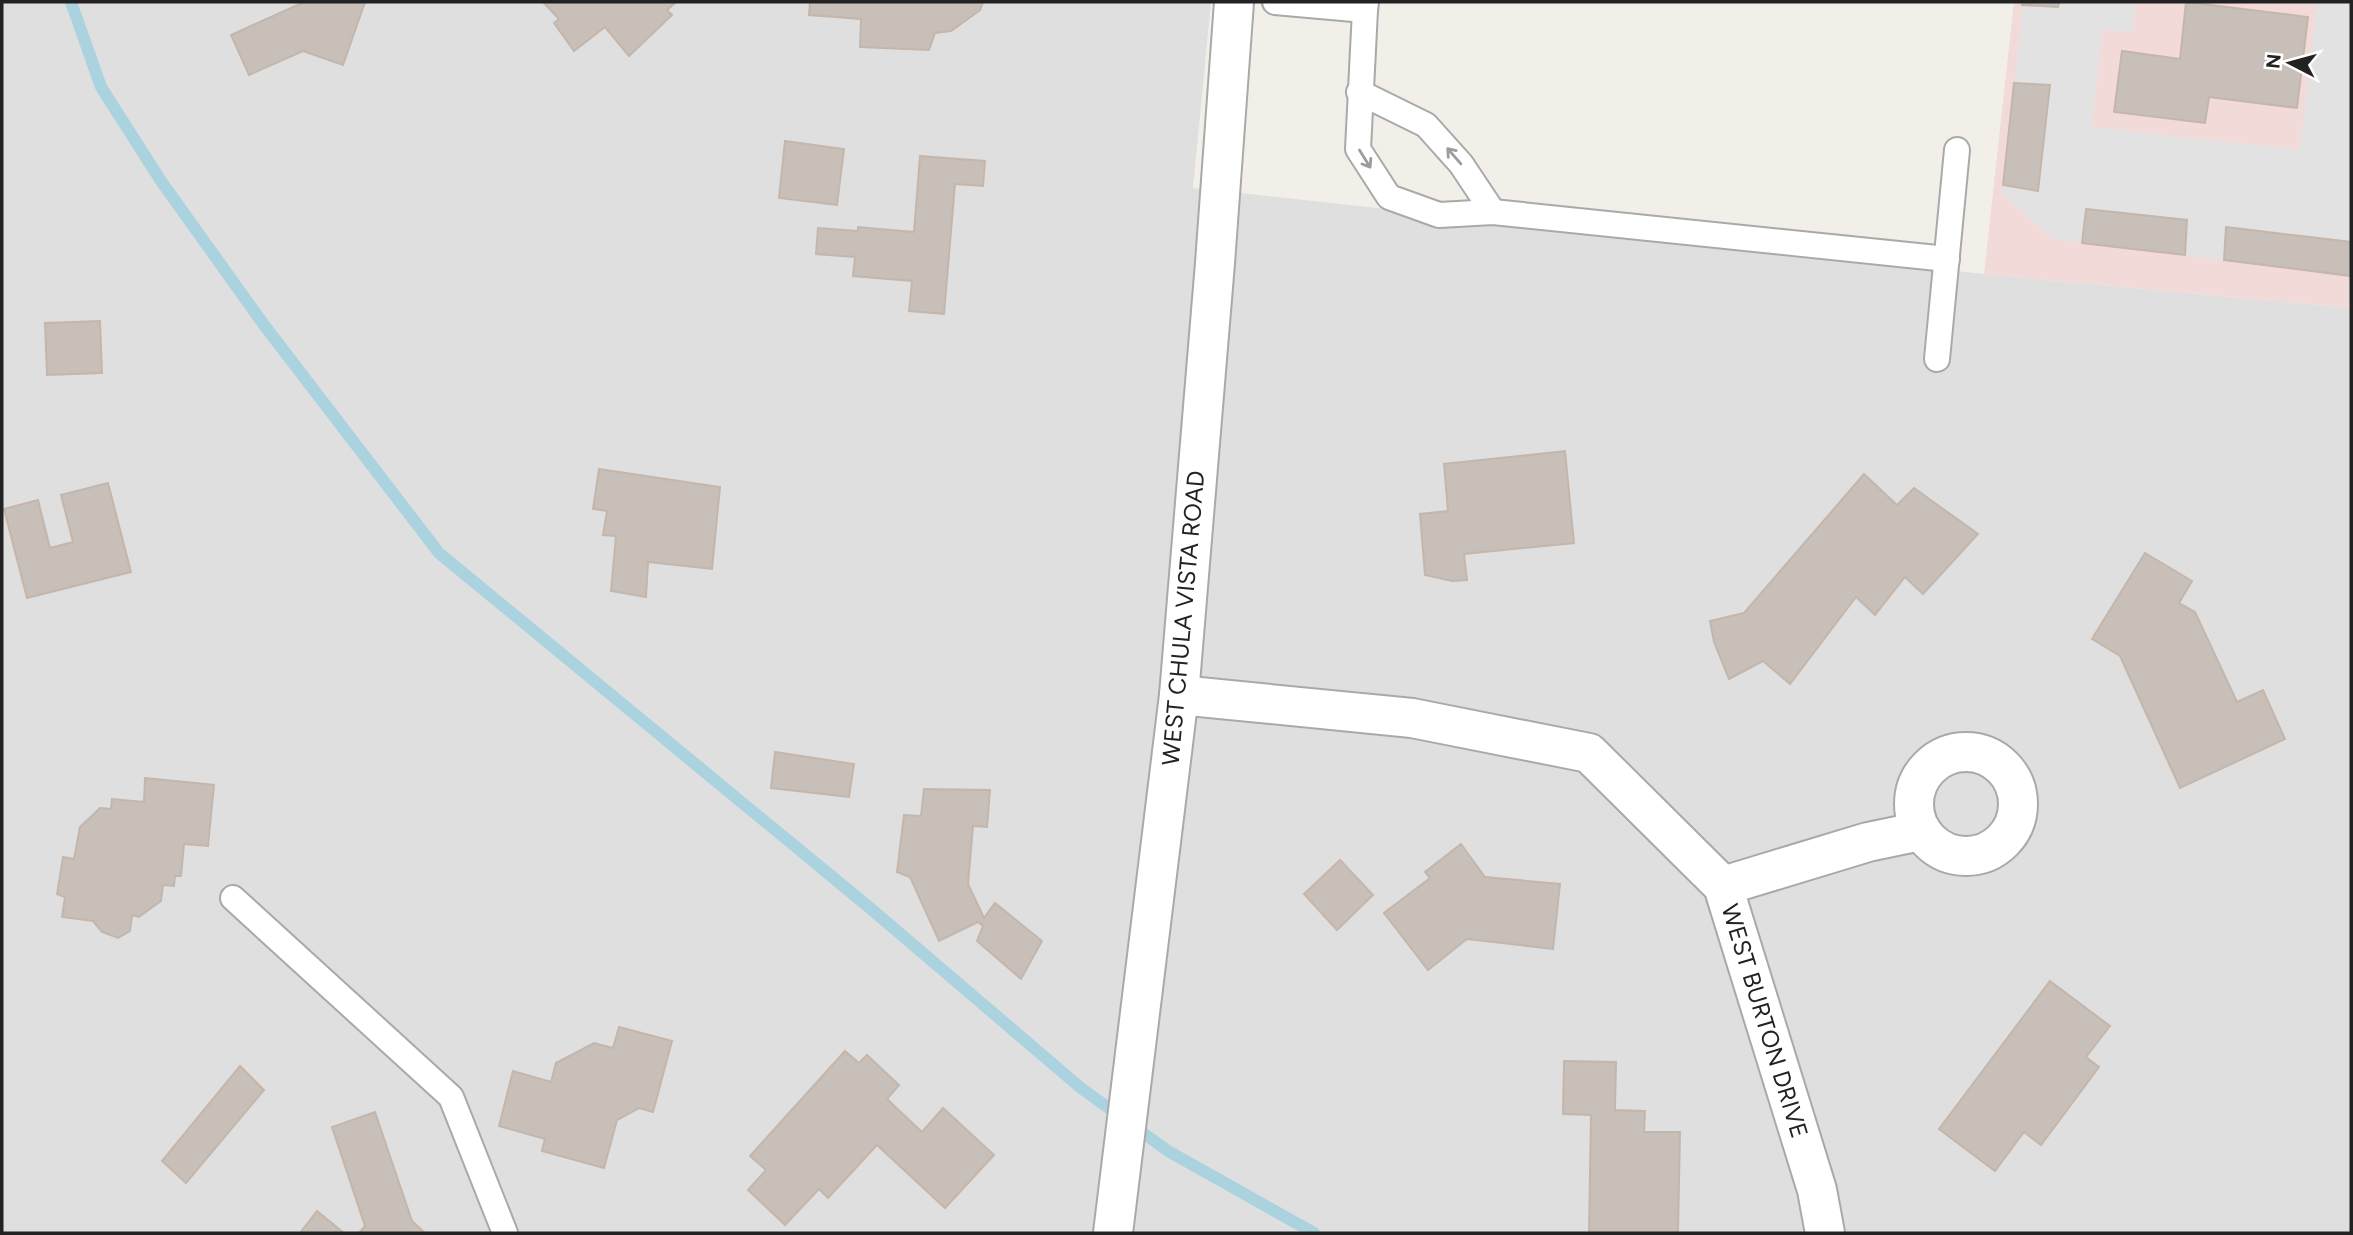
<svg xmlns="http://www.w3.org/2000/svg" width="2353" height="1235" font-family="Figtree,sans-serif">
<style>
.residential{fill:#e0dfdf}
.commercial{fill:#f2dad9}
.parking{fill:#e2e2e2}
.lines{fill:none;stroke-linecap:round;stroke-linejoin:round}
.stream{stroke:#aad3df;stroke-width:12}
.building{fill:#c7bfb8;stroke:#c4b6ab;stroke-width:2}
.service-casing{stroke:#a9a9a9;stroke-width:28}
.minor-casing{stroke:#a9a9a9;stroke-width:42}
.service{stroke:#fff;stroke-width:24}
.minor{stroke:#fff;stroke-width:38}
.oneway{stroke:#9c9c9c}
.labels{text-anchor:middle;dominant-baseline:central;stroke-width:5;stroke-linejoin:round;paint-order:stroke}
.street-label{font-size:24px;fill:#222;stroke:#fff}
</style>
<rect width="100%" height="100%" fill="#f2efe9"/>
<polygon class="residential" points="2,2 1211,2 1193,188 1984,274 2351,308 2351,1233 2,1233"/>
<polygon class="commercial" points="2014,2 2351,2 2351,308 1984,274"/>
<polygon class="parking" points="2023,2 2136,2 2133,33 2103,29 2091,127 2300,150 2317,2 2351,2 2351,276 2053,239 2002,194"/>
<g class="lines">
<polyline class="stream" points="71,2 101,87 161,181 264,325 439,553 870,908 1081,1088 1168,1151 1314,1233"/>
</g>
<g class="building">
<polygon points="304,2 365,2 343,65 303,51 249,75 231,35"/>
<polygon points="543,2 676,2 667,10 672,15 629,56 605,27 574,51 554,23 559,19"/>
<polygon points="810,2 983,2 980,10 951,31 935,33 929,50 860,47 861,19 809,15"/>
<polygon points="2023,2 2059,2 2058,7 2022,5"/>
<polygon points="2186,2 2308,17 2297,108 2209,97 2205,123 2114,112 2122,51 2180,59"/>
<polygon points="2014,83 2050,85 2038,191 2003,185"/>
<polygon points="785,141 844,149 837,205 779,198"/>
<polygon points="920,156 985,161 983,186 955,184 944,314 909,311 912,281 853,276 855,257 816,254 818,228 858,231 858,227 914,232"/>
<polygon points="2086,209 2187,220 2185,255 2082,243"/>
<polygon points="2226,227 2351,242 2351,276 2224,260"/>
<polygon points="100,321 102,373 47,375 45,323"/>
<polygon points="1565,451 1574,543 1464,554 1467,580 1452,581 1425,575 1420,514 1448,511 1444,464"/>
<polygon points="599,469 720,487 712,569 648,562 646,597 611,591 616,536 603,535 607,511 593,509"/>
<polygon points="1864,474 1897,505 1914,488 1978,534 1923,594 1905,577 1875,615 1856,597 1790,684 1763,661 1729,679 1714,642 1710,621 1744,613"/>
<polygon points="108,483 131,572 27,598 4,509 38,500 50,548 73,542 61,495"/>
<polygon points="2145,553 2192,581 2179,603 2195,612 2237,702 2263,690 2285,739 2180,788 2120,656 2092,639"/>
<polygon points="775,752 854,764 849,797 771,788"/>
<polygon points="145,778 214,785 208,846 184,844 181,876 175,876 174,886 163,885 161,901 139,917 132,915 130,931 118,938 102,932 93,921 62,917 65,897 57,894 63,857 74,859 80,827 100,808 111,809 112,799 144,802"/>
<polygon points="924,789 990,790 987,827 973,826 968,884 984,918 995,903 1042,941 1021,979 977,941 983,926 978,922 939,941 910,877 897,872 904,815 921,816"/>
<polygon points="1461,844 1485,877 1560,884 1553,949 1467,939 1428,970 1384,913 1430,878 1425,872"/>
<polygon points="1340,860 1373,895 1337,930 1304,894"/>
<polygon points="2050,981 2110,1026 2086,1057 2099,1067 2041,1145 2024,1132 1995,1171 1939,1129"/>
<polygon points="619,1027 672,1041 653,1112 639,1108 617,1120 604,1168 542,1151 545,1139 499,1126 513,1071 551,1082 556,1063 594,1043 613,1048"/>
<polygon points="845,1051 859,1063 867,1055 899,1085 887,1099 922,1132 943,1108 994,1155 945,1208 877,1145 828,1198 819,1189 785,1225 748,1190 766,1170 750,1156"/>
<polygon points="1564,1061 1616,1062 1615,1110 1645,1111 1644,1132 1680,1132 1678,1233 1589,1233 1591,1115 1563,1114"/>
<polygon points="240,1066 264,1090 186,1183 162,1161"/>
<polygon points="375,1112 412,1221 425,1233 359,1233 365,1226 332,1127"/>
<polygon points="317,1211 344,1233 300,1233"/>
</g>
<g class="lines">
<defs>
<g id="service">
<polyline points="1275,2 1365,10 1366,2"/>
<polyline points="1365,10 1358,149 1389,197 1439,215 1493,212 1947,259"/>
<polyline points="1359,92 1426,125 1461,164 1493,212"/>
<polyline points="1937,359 1957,150"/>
<polyline points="233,898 451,1097 505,1233"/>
</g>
<g id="minor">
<polyline points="1179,695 1412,718 1589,753 1723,886 1817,1190 1825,1233"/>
<circle cx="1966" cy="804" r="52"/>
<polyline points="1723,886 1868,842 1921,831"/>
<polyline points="1113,1233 1179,695 1215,263 1234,2"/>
</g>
</defs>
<use href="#service" class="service-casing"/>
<use href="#minor" class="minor-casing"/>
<use href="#service" class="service"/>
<use href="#minor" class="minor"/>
</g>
<defs><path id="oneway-shaft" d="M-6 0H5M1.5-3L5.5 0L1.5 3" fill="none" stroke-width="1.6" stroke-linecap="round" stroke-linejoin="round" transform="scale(1.75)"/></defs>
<g class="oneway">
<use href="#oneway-shaft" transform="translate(1454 156) rotate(-131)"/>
<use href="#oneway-shaft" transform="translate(1365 159) rotate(58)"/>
</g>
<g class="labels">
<g class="street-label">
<text transform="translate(1183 618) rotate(-85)">WEST CHULA VISTA ROAD</text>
<text transform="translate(1765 1021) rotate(73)">WEST BURTON DRIVE</text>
</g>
</g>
<rect width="2353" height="1235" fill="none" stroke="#222222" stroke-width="7"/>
<g transform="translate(2290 63) rotate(276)" stroke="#ffffff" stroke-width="5" paint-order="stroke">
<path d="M0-5L12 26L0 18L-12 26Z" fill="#222222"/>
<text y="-10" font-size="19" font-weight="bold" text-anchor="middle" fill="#222222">N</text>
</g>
</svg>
